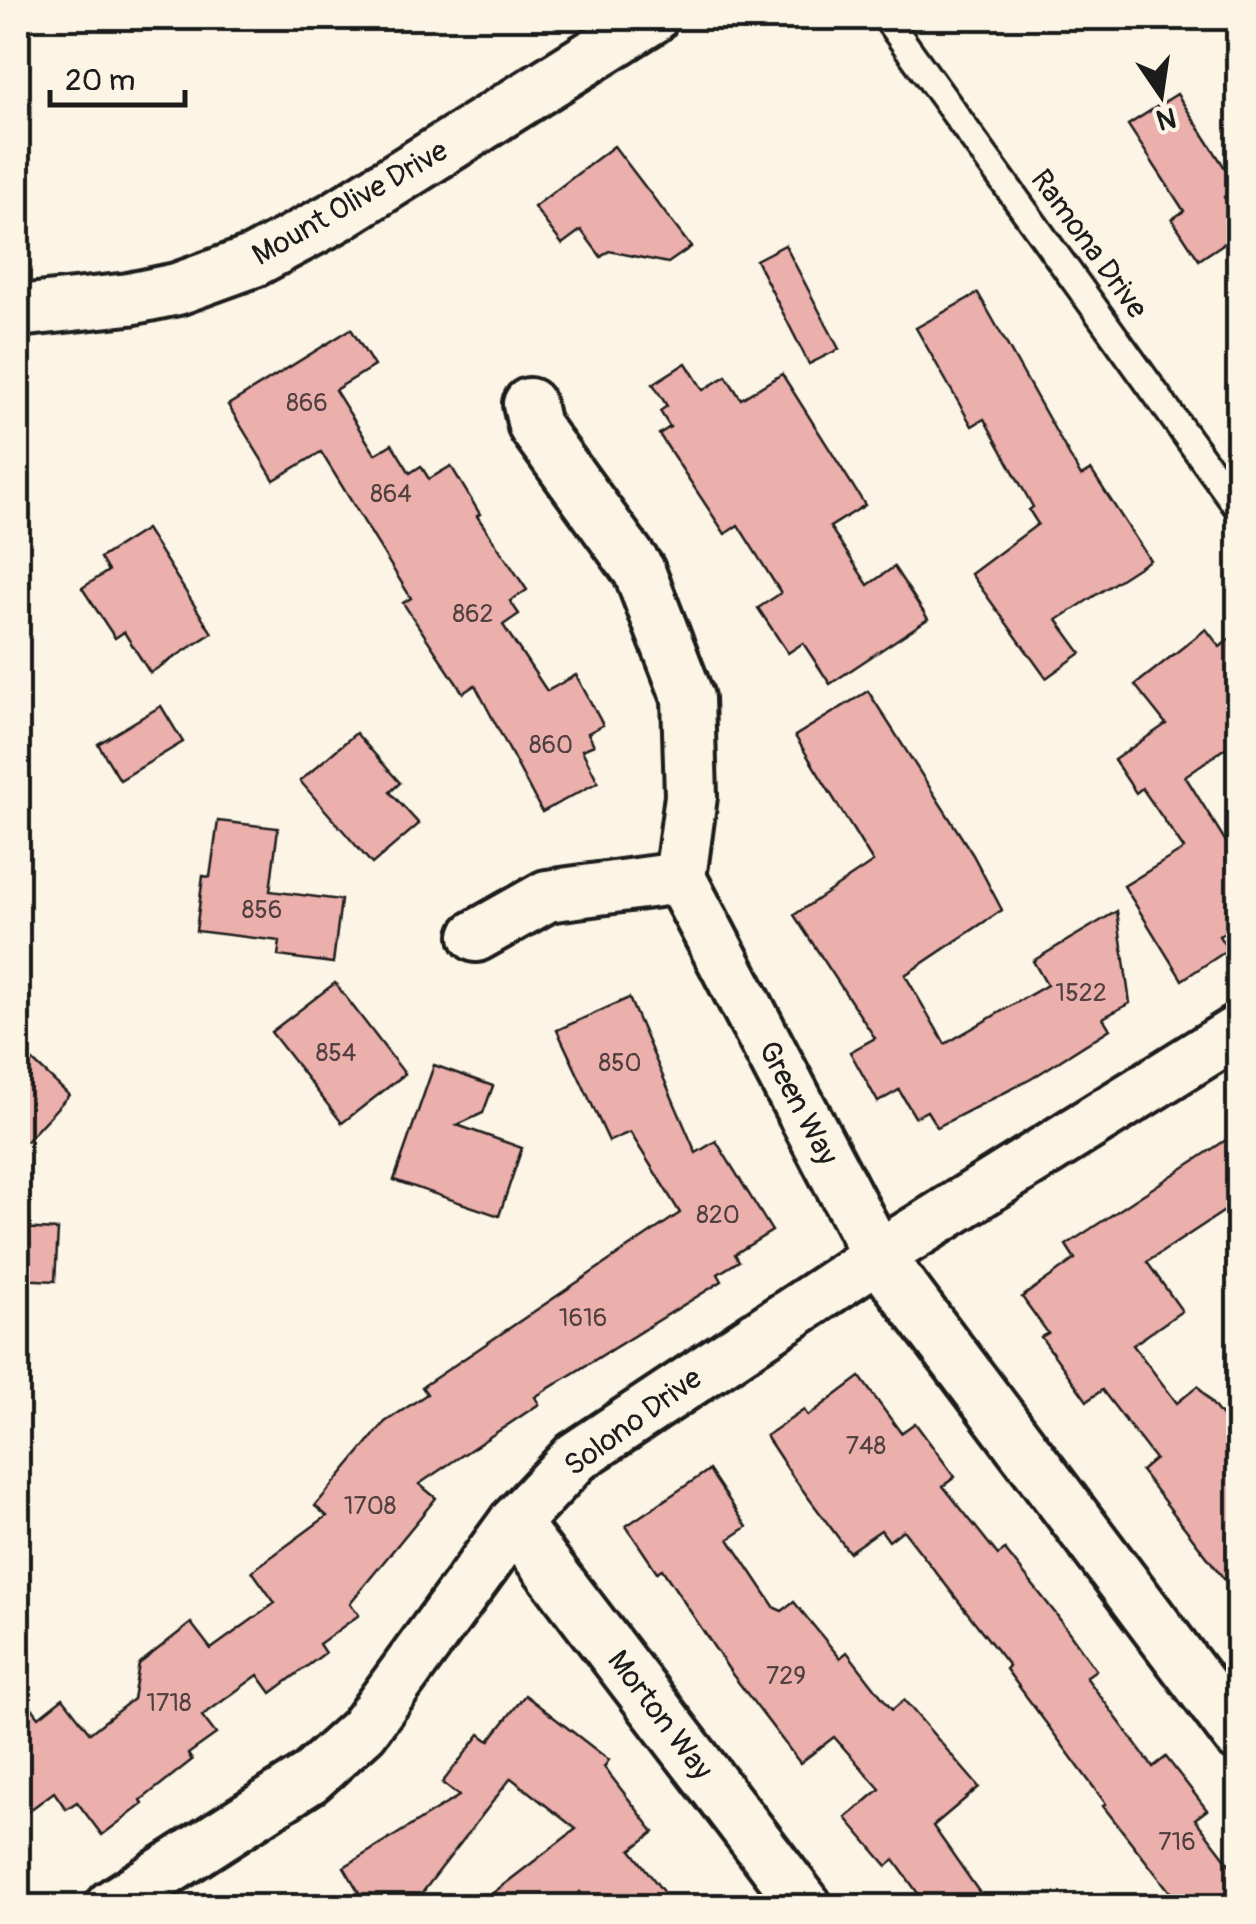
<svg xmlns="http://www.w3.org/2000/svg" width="1256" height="1924" font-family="Pangolin,sans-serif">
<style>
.building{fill:#ebafac;stroke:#1c1c1c;stroke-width:2.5}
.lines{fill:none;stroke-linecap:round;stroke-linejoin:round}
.lane-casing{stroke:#1c1c1c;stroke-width:32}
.street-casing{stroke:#1c1c1c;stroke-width:58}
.lane{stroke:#fcf5e5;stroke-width:25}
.street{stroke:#fcf5e5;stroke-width:50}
.labels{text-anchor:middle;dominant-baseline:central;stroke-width:8;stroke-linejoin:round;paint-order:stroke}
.number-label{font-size:25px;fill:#504140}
.street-label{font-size:30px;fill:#1c1c1c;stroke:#fcf5e5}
</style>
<rect width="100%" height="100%" fill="#fcf5e5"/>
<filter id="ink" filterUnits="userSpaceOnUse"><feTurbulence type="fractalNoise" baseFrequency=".01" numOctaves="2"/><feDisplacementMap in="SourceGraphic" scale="20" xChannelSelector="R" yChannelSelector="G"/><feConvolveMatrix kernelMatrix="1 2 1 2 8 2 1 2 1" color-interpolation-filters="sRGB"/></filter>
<g filter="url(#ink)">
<g class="building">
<polygon points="1177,94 1238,188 1224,197 1238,219 1238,234 1199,260 1172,219 1184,211 1128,125"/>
<polygon points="614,146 691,247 668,263 609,251 601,257 581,230 562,244 534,207"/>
<polygon points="785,245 839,349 809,364 756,260"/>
<polygon points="978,293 1081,476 1091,470 1150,560 1057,620 1081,653 1046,678 971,574 1038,524 1029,510 1033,507 984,419 972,426 916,328"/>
<polygon points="351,329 374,366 335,390 375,454 392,444 410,473 421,466 429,479 451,466 480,514 477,516 527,590 510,601 519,614 503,625 547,691 576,675 603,725 588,733 594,745 582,750 598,782 542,812 475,685 463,693 403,603 411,598 321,452 274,480 228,405"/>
<polygon points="686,363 703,390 726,376 741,399 782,374 865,505 830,527 868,585 894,567 928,619 830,684 803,643 788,653 758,608 781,593 738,525 725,534 659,434 670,427 660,411 667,406 653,384"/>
<polygon points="146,529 212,633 150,673 124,632 115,638 82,588 108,571 100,558"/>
<polygon points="1206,629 1220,647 1238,632 1238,739 1185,776 1238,861 1238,924 1219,936 1228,950 1182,980 1124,886 1184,849 1142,788 1136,793 1114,760 1166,724 1135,685"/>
<polygon points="868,691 973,855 1002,910 905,975 945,1044 1047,985 1033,961 1117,911 1130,1003 1103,1018 1110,1029 1031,1079 937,1127 927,1111 915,1117 899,1090 878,1102 850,1052 875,1038 794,915 873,862 795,736"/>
<polygon points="161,706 183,742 120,780 98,744"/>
<polygon points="356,733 400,783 390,792 419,824 372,864 300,781"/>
<polygon points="218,821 278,828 270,891 341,900 333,963 278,956 280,941 196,931 203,876 210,877"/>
<polygon points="335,983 405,1074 342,1123 271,1032"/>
<polygon points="629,998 696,1153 716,1141 772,1231 735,1254 739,1261 718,1274 722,1281 535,1397 539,1404 419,1484 436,1498 350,1603 359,1615 319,1644 325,1653 271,1693 258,1675 202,1716 216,1734 188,1754 192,1760 141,1800 143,1804 102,1835 77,1802 66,1809 54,1792 18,1819 18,1689 39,1717 63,1698 90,1733 133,1699 139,1664 191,1623 211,1649 275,1603 252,1571 327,1516 315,1506 385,1422 427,1394 422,1387 680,1213 630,1132 609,1141 557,1030"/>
<polygon points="18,1047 69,1095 18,1150"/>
<polygon points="434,1065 493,1086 483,1113 457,1125 522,1148 499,1216 394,1180"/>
<polygon points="1238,1132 1238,1202 1147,1262 1182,1311 1133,1345 1177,1403 1198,1386 1238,1437 1238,1597 1141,1471 1155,1459 1102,1390 1087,1401 1041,1337 1048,1333 1022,1297 1075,1259 1066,1245"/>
<polygon points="18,1228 58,1230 55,1281 18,1279"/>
<polygon points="860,1377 901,1433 915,1423 955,1477 943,1486 998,1555 1005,1550 1056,1614 1096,1670 1086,1677 1153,1767 1166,1757 1207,1810 1195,1819 1238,1875 1238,1883 1209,1906 1181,1906 1103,1806 1106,1804 1006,1669 1009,1666 903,1530 889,1541 881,1530 849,1552 793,1477 766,1436 804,1410 808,1416"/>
<polygon points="709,1470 747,1527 729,1539 775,1608 782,1611 794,1602 840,1658 847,1652 892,1710 904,1700 979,1787 933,1826 989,1906 927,1906 894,1860 887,1866 846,1818 880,1789 834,1737 800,1763 732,1674 662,1569 657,1572 626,1526"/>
<polygon points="525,1695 609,1760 604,1767 654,1832 631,1850 674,1906 591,1906 580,1892 561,1906 476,1906 576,1829 511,1778 412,1906 367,1906 344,1867 459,1796 442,1783 480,1734 489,1741"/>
</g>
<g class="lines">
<defs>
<polyline id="lane" points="886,18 1238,508"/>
<g id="street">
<polyline points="18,311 129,299 177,289 254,261 334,218 652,18"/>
<polyline points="529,404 534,426 639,571 688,698 691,796 680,878 878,1256 1238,1735"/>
<polyline points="476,936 547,896 680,878"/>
<polyline points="514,1523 806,1906"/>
<polyline points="111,1906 310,1778 363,1730 514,1523 576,1457 878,1256 1238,1031"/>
</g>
</defs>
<use href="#lane" class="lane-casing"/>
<use href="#street" class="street-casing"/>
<use href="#lane" class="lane"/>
<use href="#street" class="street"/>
</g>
</g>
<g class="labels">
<g class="number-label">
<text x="307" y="403">866</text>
<text x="391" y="494">864</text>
<text x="473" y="614">862</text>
<text x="551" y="745">860</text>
<text x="262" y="910">856</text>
<text x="1081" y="993">1522</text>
<text x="336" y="1053">854</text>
<text x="620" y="1063">850</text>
<text x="718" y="1215">820</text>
<text x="583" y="1318">1616</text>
<text x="866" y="1446">748</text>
<text x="370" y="1506">1708</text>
<text x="786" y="1676">729</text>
<text x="169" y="1703">1718</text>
<text x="1177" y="1842">716</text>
</g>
<g class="street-label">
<text transform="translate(350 203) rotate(-30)">Mount Olive Drive</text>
<text transform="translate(1089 244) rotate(54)">Ramona Drive</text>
<text transform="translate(798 1103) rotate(62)">Green Way</text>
<text transform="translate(633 1422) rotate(-36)">Solono Drive</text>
<text transform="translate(660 1715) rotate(53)">Morton Way</text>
</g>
</g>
<rect width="1256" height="1924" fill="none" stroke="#fcf5e5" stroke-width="60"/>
<rect x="30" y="30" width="1196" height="1864" fill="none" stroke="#1c1c1c" stroke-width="4" filter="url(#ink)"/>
<g transform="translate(1161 95) rotate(167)" stroke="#fcf5e5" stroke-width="8" paint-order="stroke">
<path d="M0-8L18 38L0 25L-18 38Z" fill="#1c1c1c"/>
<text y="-15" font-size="28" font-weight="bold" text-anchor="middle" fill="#1c1c1c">N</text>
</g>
<path d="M50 90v15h135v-15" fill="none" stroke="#1c1c1c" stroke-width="5"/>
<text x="65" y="90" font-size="30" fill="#1c1c1c" stroke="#fcf5e5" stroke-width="8" paint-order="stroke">20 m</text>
</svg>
